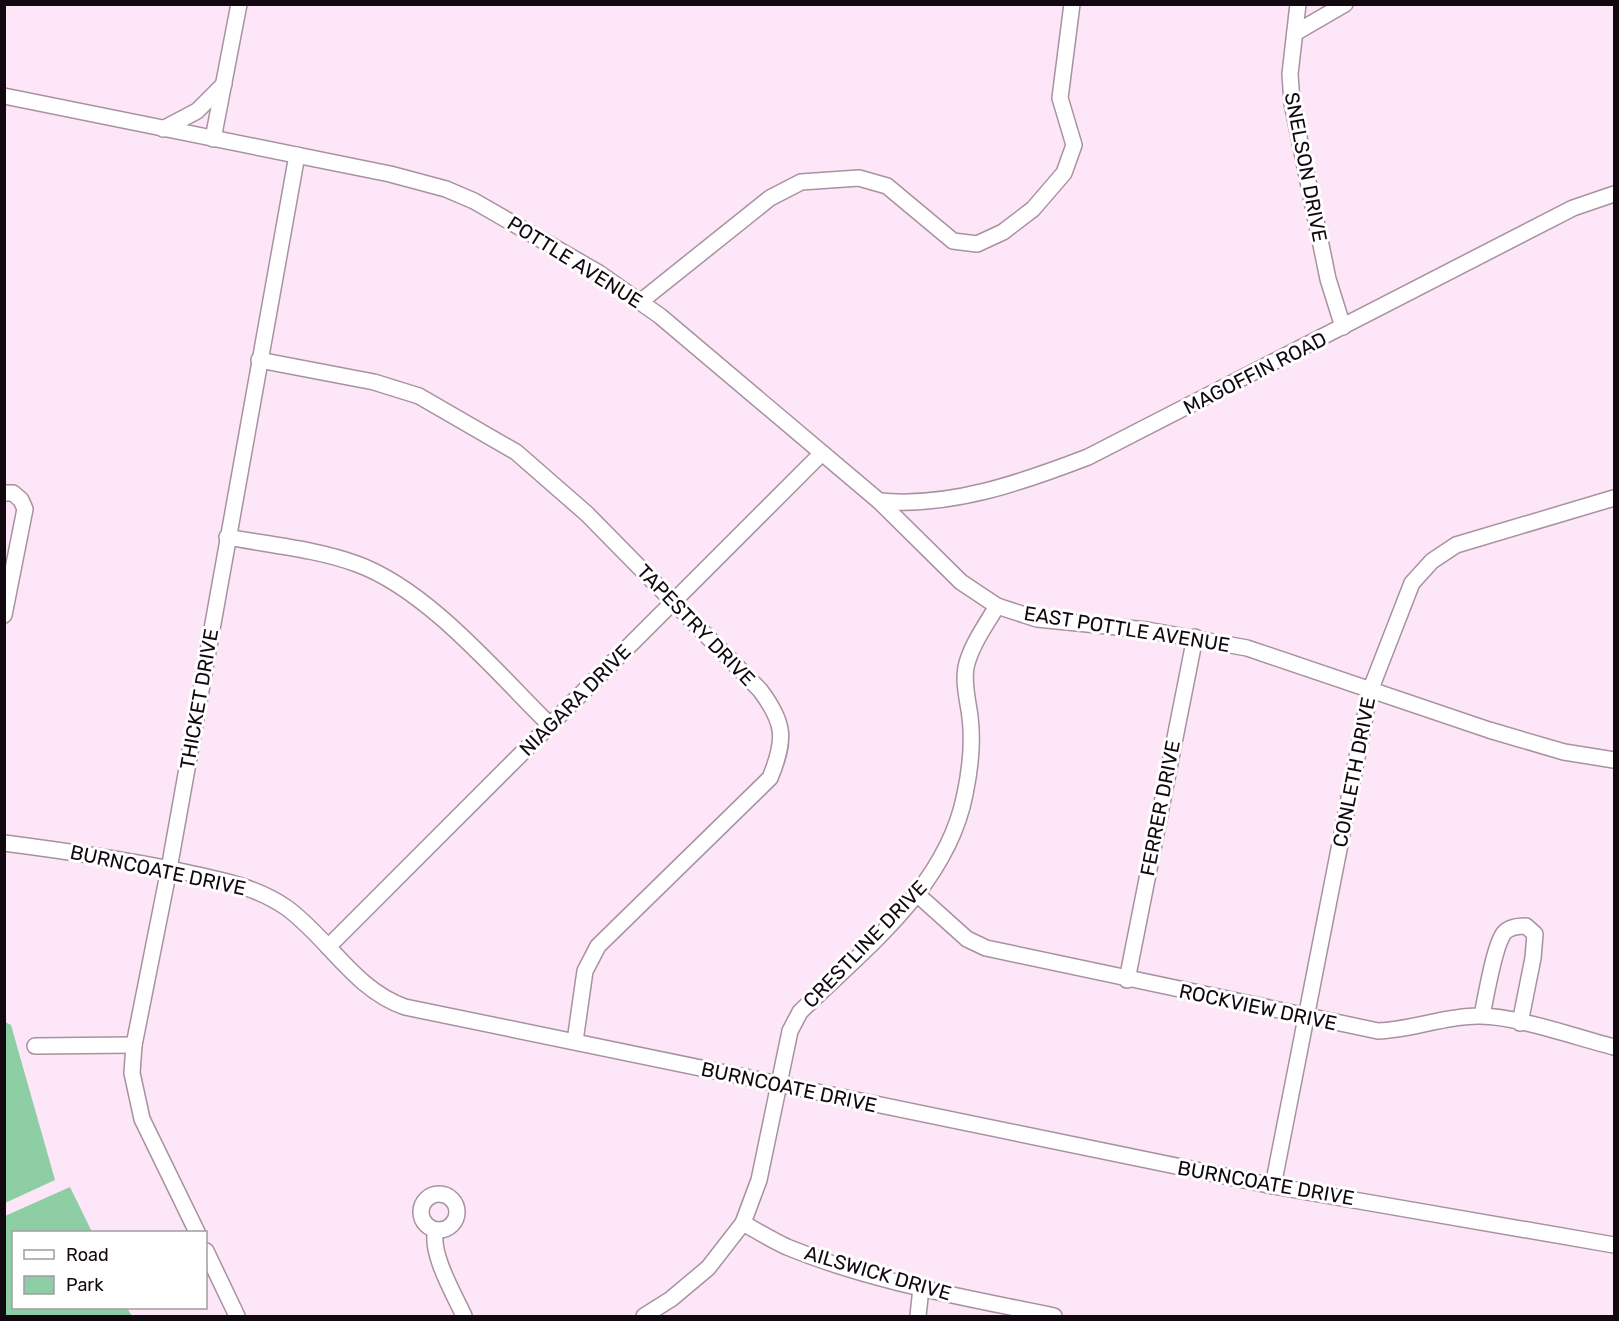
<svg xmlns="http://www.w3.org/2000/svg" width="1619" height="1321" font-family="Rubik,sans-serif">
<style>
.green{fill:#8ecea4}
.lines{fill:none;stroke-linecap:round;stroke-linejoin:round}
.minor-casing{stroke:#a792a2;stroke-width:18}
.minor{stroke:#fff;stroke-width:15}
.labels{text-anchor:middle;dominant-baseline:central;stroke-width:6;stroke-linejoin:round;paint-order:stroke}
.street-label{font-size:20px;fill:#11090f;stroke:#fff}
</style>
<rect width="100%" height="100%" fill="#fde6f7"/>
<g class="green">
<polygon points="5,1022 11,1025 55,1180 5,1203"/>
<polygon points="70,1187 92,1232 14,1232 14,1308 127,1308 132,1316 5,1316 5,1216"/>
</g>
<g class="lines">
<defs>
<g id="minor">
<polyline points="1298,4 1290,74 1292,103 1328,279 1343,327"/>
<polyline points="1295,33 1345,4"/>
<polyline points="4,96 390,174 446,189 474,201 599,273 660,316 879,501 961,582 997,606 1037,619 1147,630 1247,648 1489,730 1564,752 1614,760"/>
<polyline points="163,129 197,111 224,84"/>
<polyline points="213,139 239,4"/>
<polyline points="640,302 770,198 801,182 859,178 887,186 953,241 977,244 1003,232 1033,209 1064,173 1074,145 1060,98 1072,4"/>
<path d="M259 360 374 382 419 396 516 452 587 514 760 690C785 723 786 739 770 778L598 946 585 971 575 1041"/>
<polyline points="4,493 13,493 21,500 25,509 4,615"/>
<path d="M879 501C950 508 1023 482 1088 457L1573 208 1614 194"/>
<path d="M227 537C270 545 316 549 357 564 428 590 496 672 550 725"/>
<path d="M4 843C66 851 128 860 189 873 224 881 257 887 287 908 328 938 355 990 405 1007L1273 1186 1614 1245"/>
<path d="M918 895 967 939 986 948 1378 1031C1412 1030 1444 1016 1478 1016 1514 1015 1578 1038 1614 1047"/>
<polyline points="328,947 822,453"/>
<polyline points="1127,980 1195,637"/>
<path d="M1482 1015C1486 997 1494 946 1504 933 1509 927 1518 926 1526 926L1535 934 1533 958 1520 1023"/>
<polyline points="35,1046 134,1045"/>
<polyline points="1273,1186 1370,691 1412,583 1432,561 1456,545 1614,498"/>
<circle cx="439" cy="1212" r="18"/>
<path d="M743 1223C757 1231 772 1240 787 1247 872 1282 964 1297 1054 1316"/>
<path d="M436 1230C429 1252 455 1296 464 1316"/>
<polyline points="197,1232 142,1119 132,1073 134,1045 169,869 297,155"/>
<polyline points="206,1251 237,1316"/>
<path d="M644 1316 671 1299 708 1268 743 1223 759 1180 790 1031 800 1012C864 949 947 887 965 794 970 770 973 741 970 717 968 700 963 684 966 667 971 645 986 625 997 606"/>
<polyline points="918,1316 921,1288"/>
</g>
</defs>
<use href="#minor" class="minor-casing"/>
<use href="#minor" class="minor"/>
</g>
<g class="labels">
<g class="street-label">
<text transform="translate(1306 167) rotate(79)">SNELSON DRIVE</text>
<text transform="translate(575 262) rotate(32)">POTTLE AVENUE</text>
<text transform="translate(1255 373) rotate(-27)">MAGOFFIN ROAD</text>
<text transform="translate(696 625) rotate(46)">TAPESTRY DRIVE</text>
<text transform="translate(1127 629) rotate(9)">EAST POTTLE AVENUE</text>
<text transform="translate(199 699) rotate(-80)">THICKET DRIVE</text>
<text transform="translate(575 700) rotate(-45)">NIAGARA DRIVE</text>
<text transform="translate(1354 772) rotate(-79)">CONLETH DRIVE</text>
<text transform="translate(1160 808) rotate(-79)">FERRER DRIVE</text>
<text transform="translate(158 870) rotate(12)">BURNCOATE DRIVE</text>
<text transform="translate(865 944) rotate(-46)">CRESTLINE DRIVE</text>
<text transform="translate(1258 1007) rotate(12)">ROCKVIEW DRIVE</text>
<text transform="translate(789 1087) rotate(12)">BURNCOATE DRIVE</text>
<text transform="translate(1266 1183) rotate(10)">BURNCOATE DRIVE</text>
<text transform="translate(878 1273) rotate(16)">AILSWICK DRIVE</text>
</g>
</g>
<rect width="1619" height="1321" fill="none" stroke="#11090f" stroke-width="12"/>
<rect x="12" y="1231" width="195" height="78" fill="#ffffff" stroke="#a09d9f" stroke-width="1.5"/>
<rect x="24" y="1250" width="30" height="9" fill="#ffffff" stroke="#a09d9f" stroke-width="1.5"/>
<text x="66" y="1261" font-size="18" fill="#11090f">Road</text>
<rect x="24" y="1276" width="30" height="18" fill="#8ecea4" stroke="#a09d9f" stroke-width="1.5"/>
<text x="66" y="1291" font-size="18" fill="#11090f">Park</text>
</svg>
